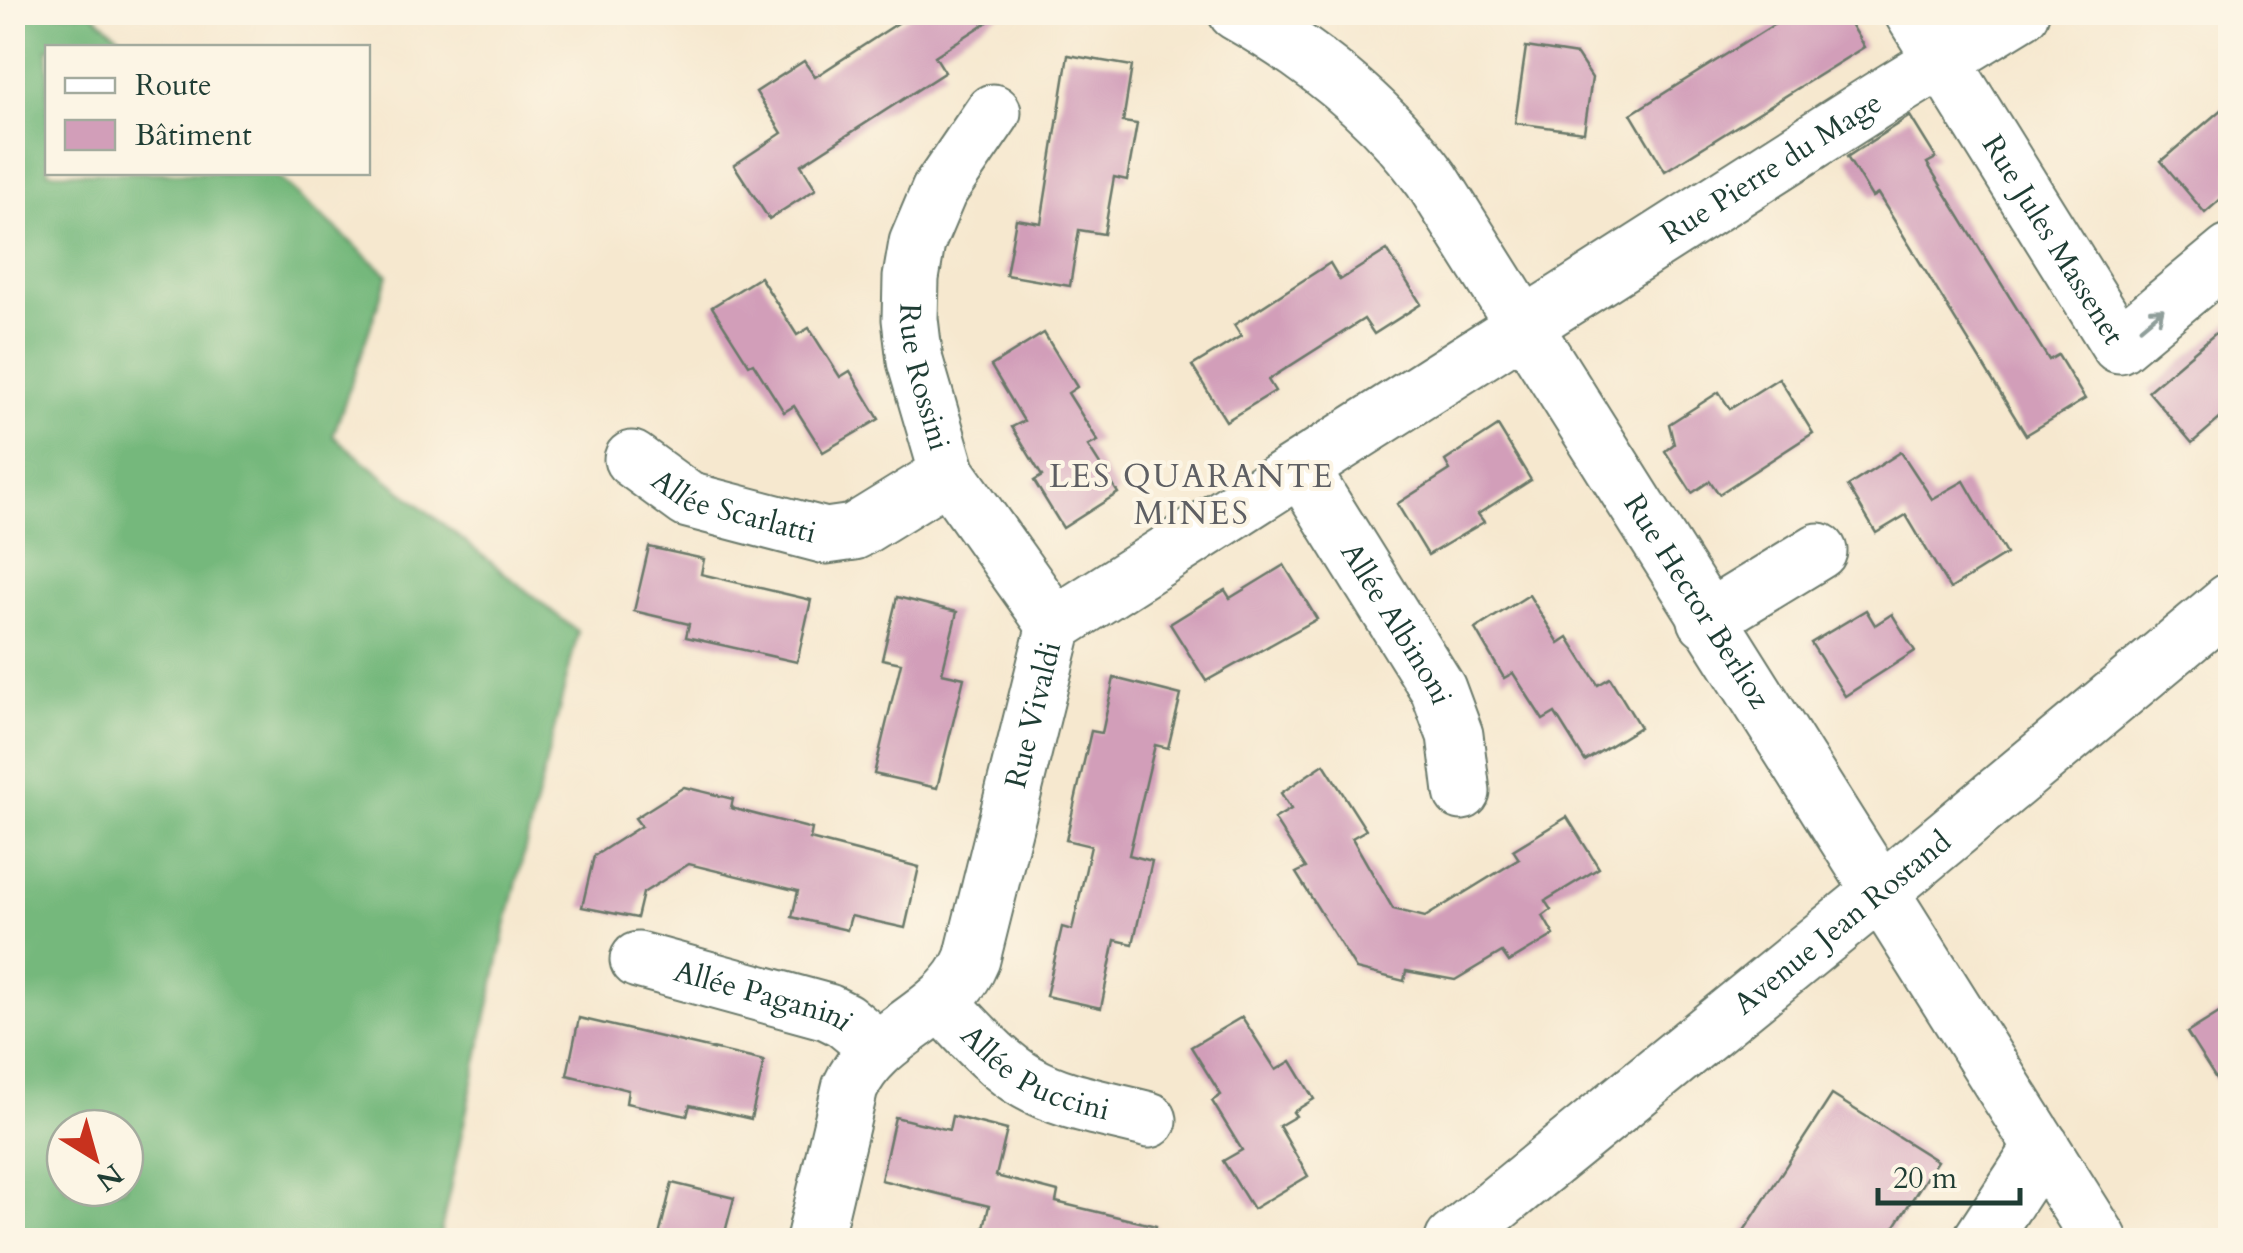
<svg xmlns="http://www.w3.org/2000/svg" width="2243" height="1253" font-family="Cardo,serif">
<style>
.forest{fill:#74b87c;stroke:#4a7a58;stroke-width:2.5;fill-rule:evenodd}
.building{fill:#d29eb9}
.lines{fill:none;stroke-linecap:round;stroke-linejoin:round}
.minor-casing{stroke:#6a796a;stroke-width:59}
.minor{stroke:#fff;stroke-width:55}
.oneway{stroke:#8f9e9a}
.labels{text-anchor:middle;dominant-baseline:central;stroke-width:8;stroke-linejoin:round;paint-order:stroke}
.street-label{font-size:30px;fill:#1f3d34;stroke:#fcf5e5}
.neighbourhood-label{font-size:32px;letter-spacing:2.5px;fill:#5e5f63;stroke:#fcf5e5}
</style>
<rect width="100%" height="100%" fill="#fcf5e5"/>
<filter id="ink" filterUnits="userSpaceOnUse"><feTurbulence type="fractalNoise" baseFrequency=".01" numOctaves="2"/><feDisplacementMap in="SourceGraphic" scale="20" xChannelSelector="R" yChannelSelector="G"/><feConvolveMatrix kernelMatrix="1 2 1 2 8 2 1 2 1" color-interpolation-filters="sRGB"/></filter>
<filter id="wash" filterUnits="userSpaceOnUse"><feTurbulence type="fractalNoise" baseFrequency=".0048" numOctaves="4" result="noise"/><feDisplacementMap in="SourceGraphic" scale="40" xChannelSelector="R" yChannelSelector="G"/><feGaussianBlur stdDeviation="2.25" result="paint"/><feColorMatrix in="noise" values="0 0 0 0 0 0 0 0 0 0 0 0 0 0 0 0 0 1.4 0 .05"/><feComposite in="paint" operator="in"/></filter>
<g filter="url(#wash)">
<rect width="100%" height="100%" fill="#f6e8cf"/>
<path class="forest" d="M12 13H92L132 47 48 48V172L273 173 388 275 333 436 578 632 507 922 439 1240H13ZM65 1128H125V1188H65Z"/>
<g id="blocks">
<g class="building">
<polygon points="915,12 1003,12 935,56 945,72 801,165 816,189 769,219 734,165 782,133 756,92 804,61 815,77"/>
<polygon points="1794,12 1843,12 1864,47 1665,171 1631,114"/>
<polygon points="1526,47 1577,55 1592,78 1584,132 1515,123"/>
<polygon points="1068,55 1132,66 1123,122 1137,124 1127,180 1114,177 1104,234 1079,230 1070,286 1006,275 1016,219 1041,223"/>
<polygon points="2230,102 2230,191 2205,213 2161,161"/>
<polygon points="1910,116 1936,158 1927,163 1981,251 2049,360 2058,355 2085,399 2026,435 1878,194 1872,197 1847,157"/>
<polygon points="1387,250 1421,304 1374,334 1364,319 1268,380 1275,391 1226,421 1192,366 1241,336 1234,325 1330,263 1340,280"/>
<polygon points="760,277 797,335 809,328 840,377 850,371 879,419 823,452 794,406 784,412 753,363 749,365 712,307"/>
<polygon points="2230,321 2230,410 2192,443 2148,391"/>
<polygon points="1044,333 1077,387 1068,393 1098,441 1088,446 1118,493 1063,528 1034,481 1042,476 1012,427 1024,421 991,366"/>
<polygon points="1779,378 1813,433 1719,494 1710,481 1692,493 1665,451 1674,444 1669,424 1719,392 1730,409"/>
<polygon points="1498,426 1531,480 1478,514 1484,522 1428,555 1397,504 1450,470 1445,461"/>
<polygon points="1901,452 1932,499 1964,481 2006,554 1950,589 1906,515 1876,533 1848,486"/>
<polygon points="649,547 704,559 701,574 811,600 797,662 686,637 689,624 634,611"/>
<polygon points="1284,565 1317,619 1206,681 1170,624 1225,590 1230,598"/>
<polygon points="1529,595 1559,643 1568,637 1598,685 1610,678 1640,727 1585,761 1555,713 1543,720 1513,673 1504,678 1475,629"/>
<polygon points="897,597 957,612 942,673 964,678 937,788 874,774 901,663 882,659"/>
<polygon points="1866,610 1875,625 1892,614 1915,651 1845,696 1811,643"/>
<polygon points="1114,678 1181,695 1168,748 1155,745 1129,855 1152,861 1133,944 1115,940 1101,1008 1046,996 1062,927 1072,930 1091,846 1066,840 1091,731 1102,733"/>
<polygon points="1324,764 1366,830 1352,838 1393,909 1425,917 1519,859 1513,850 1567,817 1599,868 1545,901 1551,910 1543,916 1554,935 1509,962 1502,952 1455,980 1406,971 1404,981 1356,969 1296,873 1306,868 1274,819 1291,809 1281,793"/>
<polygon points="684,787 733,799 731,808 812,829 810,839 919,867 905,928 851,916 847,930 792,917 798,891 689,864 643,893 637,918 582,907 594,856 641,826 635,818"/>
<polygon points="2230,1006 2230,1101 2187,1033"/>
<polygon points="1242,1017 1276,1070 1291,1061 1314,1099 1293,1112 1296,1116 1279,1126 1308,1176 1253,1209 1223,1161 1242,1150 1212,1101 1221,1095 1191,1047"/>
<polygon points="579,1018 764,1061 751,1119 690,1105 687,1116 626,1103 628,1090 567,1075"/>
<polygon points="1832,1095 1937,1161 1886,1240 1738,1240"/>
<polygon points="952,1116 1007,1130 996,1176 1058,1192 1056,1202 1156,1226 1154,1240 981,1240 989,1206 881,1180 895,1117 949,1130"/>
<polygon points="672,1183 734,1198 723,1240 658,1240"/>
</g>
</g>
</g>
<g filter="url(#ink)">
<use href="#blocks" fill-opacity="0" stroke="#6a796a" stroke-width="2.5"/>
<g class="lines">
<defs>
<g id="minor">
<path id="s1" d="M1236 12C1312 55 1381 109 1432 180L2100 1240"/>
<path id="s2" d="M1912 12 2119 345 2230 253"/>
<path id="s3" d="M993 112 939 191 917 243 911 278 910 319 915 361 948 474 1055 625"/>
<path id="s4" d="M632 459 688 500 826 536 854 532 948 474"/>
<path id="s5" d="M1301 469 1438 689 1455 735 1462 792"/>
<polyline points="1706,620 1819,551"/>
<path id="s6" d="M638 960 828 1012 844 1020 878 1048"/>
<path id="s7" d="M940 1002C967 1029 994 1063 1027 1082 1063 1103 1109 1109 1149 1120"/>
<path id="s8" d="M814 1240 850 1088C875 1030 949 1017 972 959L1055 625 1879 99 2021 12"/>
<path id="s9" d="M1453 1240 1902 874 2230 601"/>
<polyline points="1981,1240 2042,1147"/>
</g>
</defs>
<use href="#minor" class="minor-casing"/>
<use href="#minor" class="minor"/>
</g>
<defs><path id="oneway-shaft" d="M-6 0H5M1.5-3L5.5 0L1.5 3" fill="none" stroke-width="1.6" stroke-linecap="round" stroke-linejoin="round" transform="scale(2.5)"/></defs>
<use class="oneway" href="#oneway-shaft" transform="translate(2152 318) rotate(-40)"/>
</g>
<g class="labels">
<g class="street-label">
<text stroke="none"><textPath href="#s8" startOffset="1530">Rue Pierre du Mage</textPath></text>
<text stroke="none"><textPath href="#s2" startOffset="268">Rue Jules Massenet</textPath></text>
<text stroke="none"><textPath href="#s3" startOffset="288">Rue Rossini</textPath></text>
<text stroke="none"><textPath href="#s4" startOffset="115">Allée Scarlatti</textPath></text>
<text stroke="none"><textPath href="#s1" startOffset="758">Rue Hector Berlioz</textPath></text>
<text stroke="none"><textPath href="#s5" startOffset="182">Allée Albinoni</textPath></text>
<text stroke="none"><textPath href="#s8" startOffset="588">Rue Vivaldi</textPath></text>
<text stroke="none"><textPath href="#s9" startOffset="502">Avenue Jean Rostand</textPath></text>
<text stroke="none"><textPath href="#s6" startOffset="130">Allée Paganini</textPath></text>
<text stroke="none"><textPath href="#s7" startOffset="122">Allée Puccini</textPath></text>
</g>
<g class="neighbourhood-label">
<text x="1192" y="477">LES QUARANTE<tspan x="1192" dy="37">MINES</tspan></text>
</g>
</g>
<rect width="2243" height="1253" fill="none" stroke="#fcf5e5" stroke-width="50"/>
<rect x="45" y="45" width="325" height="130" fill="#fcf5e5" stroke="#a4ab9e" stroke-width="2.5"/>
<rect x="65" y="78" width="50" height="15" fill="#ffffff" stroke="#a4ab9e" stroke-width="2.5"/>
<text x="135" y="95" font-size="30" fill="#1f3d34">Route</text>
<rect x="65" y="120" width="50" height="30" fill="#d29eb9" stroke="#a4ab9e" stroke-width="2.5"/>
<text x="135" y="145" font-size="30" fill="#1f3d34">Bâtiment</text>
<g transform="translate(95 1158) rotate(143)"><circle r="48" fill="#fcf5e5" stroke="#a4ab9e" stroke-width="2.5"/>
<path d="M0-8L18 38L0 25L-18 38Z" fill="#c8321e"/>
<text y="-15" font-size="28" font-weight="bold" text-anchor="middle" fill="#1f3d34">N</text>
</g>
<path d="M1878 1188v15h142v-15" fill="none" stroke="#1f3d34" stroke-width="5"/>
<text x="1893" y="1188" font-size="30" fill="#1f3d34" stroke="#fcf5e5" stroke-width="8" paint-order="stroke">20 m</text>
</svg>
